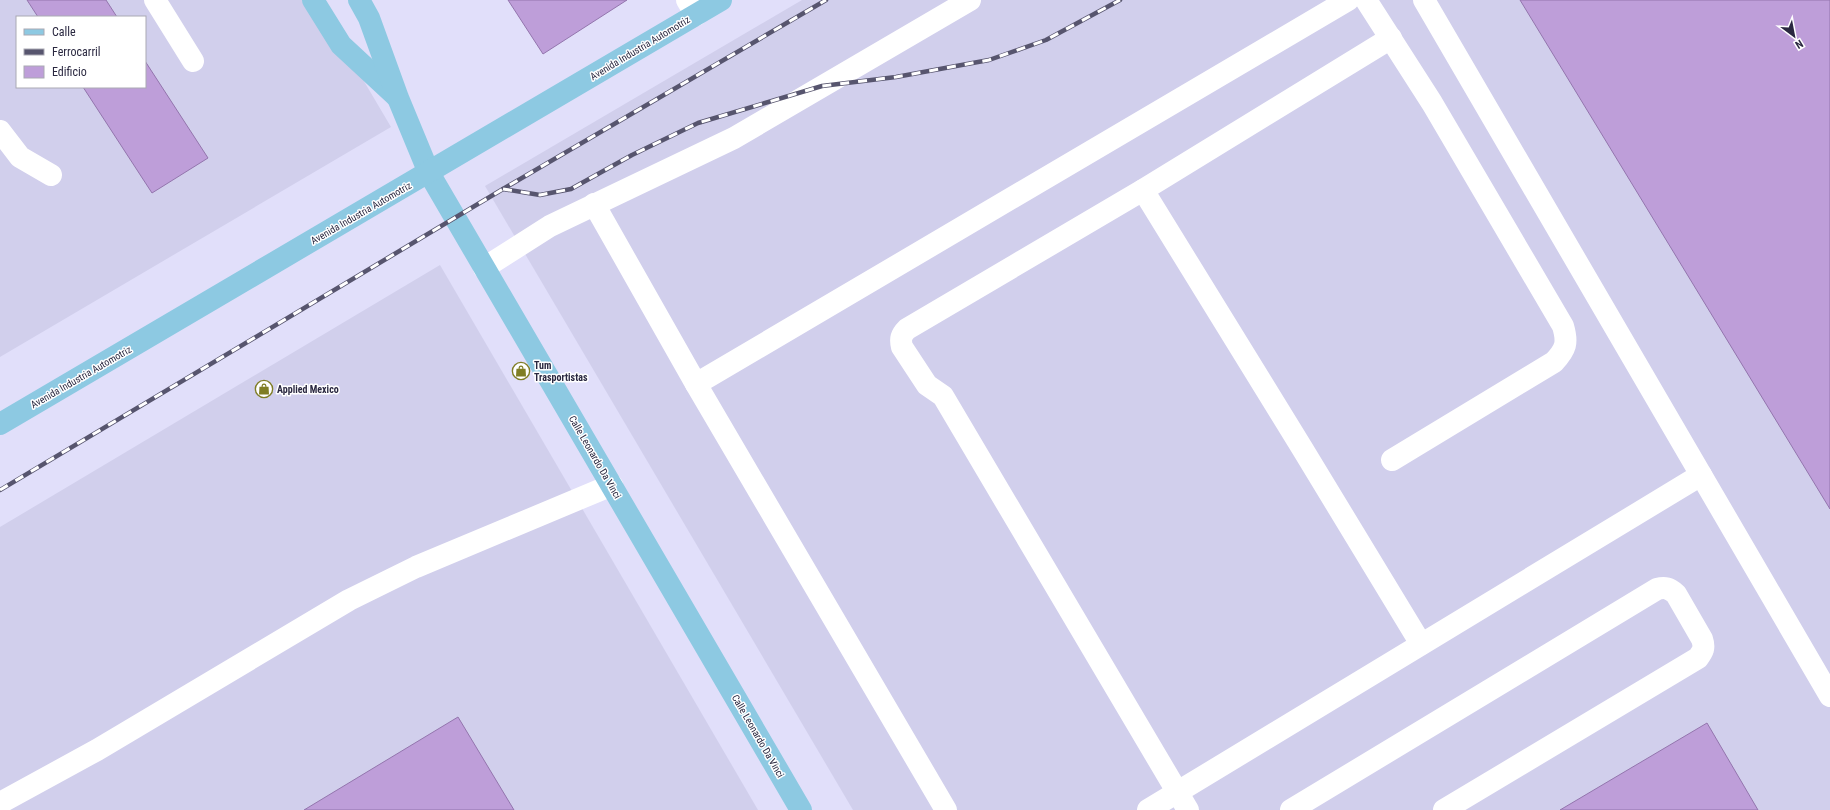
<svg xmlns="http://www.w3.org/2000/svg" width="1830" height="810" font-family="'Roboto Condensed',sans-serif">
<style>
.built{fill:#d1cfec;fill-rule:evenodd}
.building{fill:#be9ed9;stroke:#9375ad}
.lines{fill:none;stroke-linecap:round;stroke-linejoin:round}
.minor{stroke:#fff;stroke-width:22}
.major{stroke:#8dc9e2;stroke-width:22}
.rail-casing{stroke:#57556e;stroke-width:4.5}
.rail{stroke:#fff;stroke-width:3;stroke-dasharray:9;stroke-linecap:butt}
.labels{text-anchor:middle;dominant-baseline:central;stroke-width:3;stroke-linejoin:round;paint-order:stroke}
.street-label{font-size:10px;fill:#2a2840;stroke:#fff}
.poi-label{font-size:10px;font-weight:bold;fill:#2a2840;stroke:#fff;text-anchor:start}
</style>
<rect width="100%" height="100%" fill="#e1dffa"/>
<g class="built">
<path d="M0 0H316L391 127 0 357ZM17 17H145V87H17Z"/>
<polygon points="802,0 1830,0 1830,810 853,810 485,186"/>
<polygon points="440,265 758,810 0,810 0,527"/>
</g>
<g class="building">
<polygon points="27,0 106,0 117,17 38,17"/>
<polygon points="508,0 627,0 543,54"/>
<polygon points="1520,0 1830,0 1830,509"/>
<polygon points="145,61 208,158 152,193 83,87 145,87"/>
<polygon points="458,717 514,810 304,810"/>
<polygon points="1707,723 1758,810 1560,810"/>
</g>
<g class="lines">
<g class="minor">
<polyline points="155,0 193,61"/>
<polyline points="687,0 696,15"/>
<path d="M1366 0 1432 103 1563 326C1568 343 1566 349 1554 362L1392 460"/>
<polyline points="1424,0 1830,696"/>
<polyline points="0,131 20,157 51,175"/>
<polyline points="1143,190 1302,448 1421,644"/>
<polyline points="594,204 696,384 946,810"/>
<polyline points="484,268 550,226 734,138 970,0"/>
<polyline points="696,384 1348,0"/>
<polyline points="0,803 97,750 349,600 416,567 612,485"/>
<polyline points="1148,810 1701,475"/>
<path d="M1188 810 943 396 927 385 902 347C900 339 901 335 907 329L1143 190 1391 38"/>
<path d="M1291 810 1657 589C1665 587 1669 588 1676 594L1702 639C1705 648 1703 651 1698 658L1444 810"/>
</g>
<g class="major">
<polyline points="313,0 341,45 396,96"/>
<polyline points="359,0 369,18 398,98 429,173 801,810"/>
<polyline points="0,424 721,0"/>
</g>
<defs>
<g id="rail">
<polyline points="503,189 540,195 571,189 632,155 698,123 822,86 896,77 989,60 1046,40 1120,0"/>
<polyline points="0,490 503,189 826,0"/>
</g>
</defs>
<use href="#rail" class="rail-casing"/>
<use href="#rail" class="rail"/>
</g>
<defs>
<symbol id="shop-ring" viewBox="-11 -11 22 22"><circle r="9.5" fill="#fff" stroke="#7f7d25" stroke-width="1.5"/><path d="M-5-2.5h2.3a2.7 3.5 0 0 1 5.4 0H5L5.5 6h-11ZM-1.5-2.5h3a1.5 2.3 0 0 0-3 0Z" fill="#7f7d25"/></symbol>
</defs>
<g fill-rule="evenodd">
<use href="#shop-ring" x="511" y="361" width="20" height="20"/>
<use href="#shop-ring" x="254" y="379" width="20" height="20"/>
</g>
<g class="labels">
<g class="street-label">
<text transform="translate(640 48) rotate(-31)">Avenida Industria Automotriz</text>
<text transform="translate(361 213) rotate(-30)">Avenida Industria Automotriz</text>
<text transform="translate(81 377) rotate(-30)">Avenida Industria Automotriz</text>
<text transform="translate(595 457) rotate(60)">Calle Leonardo Da Vinci</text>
<text transform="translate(758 736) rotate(60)">Calle Leonardo Da Vinci</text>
</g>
<g class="poi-label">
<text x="534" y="365">Tum<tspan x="534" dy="12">Trasportistas</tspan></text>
<text x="277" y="389">Applied Mexico</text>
</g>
</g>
<rect x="16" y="16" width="130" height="72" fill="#ffffff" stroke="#aaa9b3"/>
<rect x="24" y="29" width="20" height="6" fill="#8dc9e2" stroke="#aaa9b3"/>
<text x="52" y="36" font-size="12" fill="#2a2840">Calle</text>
<rect x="24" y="49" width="20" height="6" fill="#57556e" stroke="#aaa9b3"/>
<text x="52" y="56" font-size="12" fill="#2a2840">Ferrocarril</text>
<rect x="24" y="66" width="20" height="12" fill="#be9ed9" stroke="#aaa9b3"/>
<text x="52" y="76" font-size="12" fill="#2a2840">Edificio</text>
<g transform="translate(1794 36) rotate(148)" stroke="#ffffff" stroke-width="3" paint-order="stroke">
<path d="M0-3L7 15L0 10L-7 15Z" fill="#2a2840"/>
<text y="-6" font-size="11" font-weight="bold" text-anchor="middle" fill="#2a2840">N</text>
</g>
</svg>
